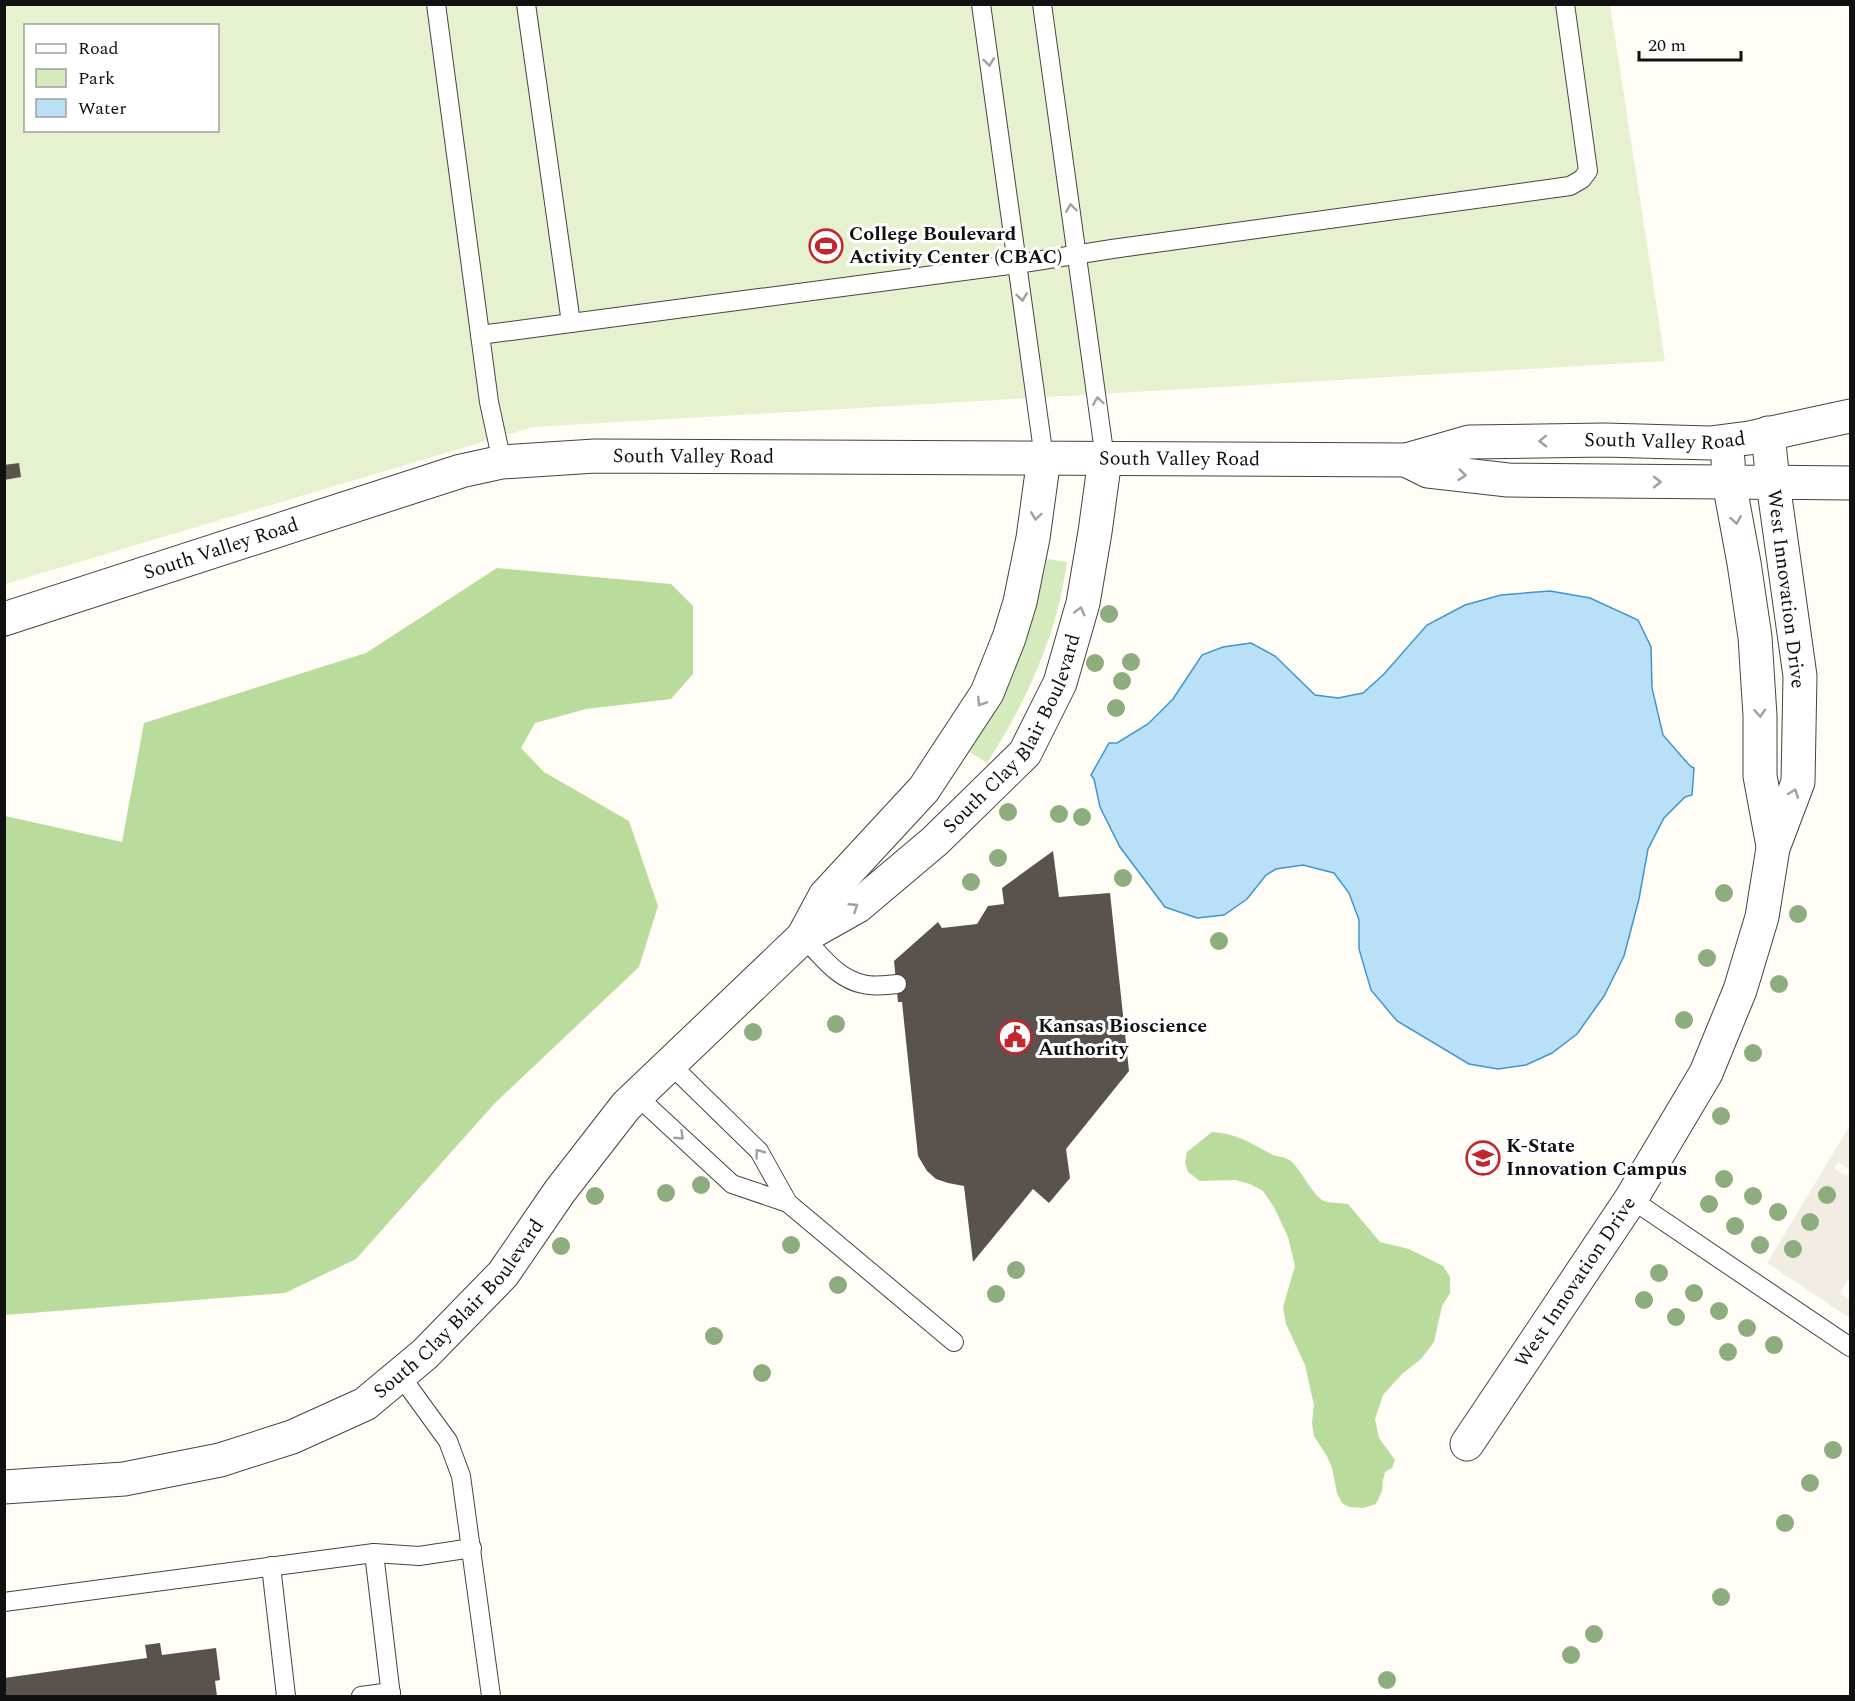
<svg xmlns="http://www.w3.org/2000/svg" width="1855" height="1701" font-family="Spectral,serif">
<style>
.green{fill:#d5ebbd}
.forest{fill:#b9dc9c}
.pitch{fill:#e6f2cf;fill-rule:evenodd}
.plaza{fill:#f1ede2}
.water{fill:#b9e0f7;stroke:#3f96cf;stroke-width:1.5}
.building{fill:#5a524d}
.lines{fill:none;stroke-linecap:round;stroke-linejoin:round}
.service-casing{stroke:#444;stroke-width:20}
.minor-casing{stroke:#444;stroke-width:35}
.service{stroke:#fff;stroke-width:18}
.minor{stroke:#fff;stroke-width:33}
.tree{fill:#8dad7f}
.oneway{stroke:#a0a0a0}
.labels{text-anchor:middle;dominant-baseline:central;stroke-width:6;stroke-linejoin:round;paint-order:stroke}
.poi-label{font-size:20px;font-weight:bold;fill:#111;stroke:#fff;text-anchor:start}
.street-label{font-size:20px;fill:#111;stroke:#fff}
</style>
<rect width="100%" height="100%" fill="#fffdf5"/>
<path class="green" d="M1047 559 1067 562C1057 635 1027 701 987 763L968 751C984 727 1000 702 1012 675 1029 638 1039 599 1047 559Z"/>
<g class="forest">
<polygon points="497,568 671,584 693,606 693,674 671,699 586,709 535,723 521,748 544,772 629,821 658,906 639,967 495,1103 356,1259 285,1293 5,1315 5,816 122,842 144,723 366,653"/>
<path d="M1212 1132C1239 1134 1250 1143 1273 1155 1279 1157 1286 1157 1291 1161 1302 1171 1312 1195 1324 1201 1331 1203 1341 1203 1348 1204L1380 1242 1409 1249 1443 1266 1450 1277V1293L1442 1306 1434 1342 1421 1359 1402 1374 1383 1395 1375 1419 1379 1438 1395 1460 1392 1468 1385 1472 1383 1480 1382 1491 1376 1504 1363 1508 1349 1507 1342 1503 1337 1493 1332 1468 1327 1456 1314 1436 1312 1423 1314 1405 1305 1365 1286 1324 1283 1307 1295 1266 1288 1237 1274 1207 1263 1191 1250 1184 1235 1180 1200 1181 1188 1172 1185 1163 1187 1152Z"/>
</g>
<path class="pitch" d="M5 5H1610L1665 361 533 427 5 584ZM26 26H218V130H26Z"/>
<polygon class="plaza" points="1850,1125 1850,1170 1838,1162 1834,1168 1846,1176 1850,1171 1850,1276 1840,1293 1850,1299 1850,1318 1767,1263"/>
<polygon class="water" points="1550,591 1590,598 1638,620 1651,647 1652,688 1663,735 1690,766 1694,768 1692,795 1685,797 1664,818 1648,849 1639,899 1624,956 1604,996 1577,1034 1552,1053 1526,1065 1498,1069 1469,1064 1397,1021 1371,990 1359,949 1359,920 1349,893 1334,873 1303,865 1276,869 1266,875 1247,899 1224,915 1197,918 1165,907 1120,847 1100,807 1094,779 1091,775 1109,743 1117,743 1148,724 1173,699 1202,655 1223,647 1251,643 1275,656 1315,695 1338,698 1363,693 1384,674 1427,625 1465,605 1501,595"/>
<g class="building">
<polygon points="19,463 21,477 4,480 4,465"/>
<polygon points="1053,851 1059,897 1110,893 1129,1071 1066,1149 1070,1178 1049,1203 1033,1189 973,1262 964,1186 948,1183 936,1179 927,1171 918,1156 902,1002 898,1002 894,961 938,922 942,928 977,924 988,906 1004,904 1002,888"/>
<polygon points="160,1643 162,1655 216,1648 220,1680 215,1681 217,1696 4,1696 4,1678 147,1658 145,1645"/>
</g>
<g class="lines">
<defs>
<g id="service">
<polyline points="436,4 489,402 502,462"/>
<polyline points="526,4 571,323"/>
<polyline points="981,4 1044,458"/>
<polyline points="1042,4 1105,459"/>
<polyline points="480,335 1017,264 1112,249 1570,186 1582,179 1588,171 1565,4"/>
<path d="M803 937C821 955 837 979 863 984 873 987 886 985 897 984"/>
<polyline points="670,1064 759,1151 788,1203 954,1342"/>
<polyline points="637,1096 732,1184 788,1203"/>
<polyline points="1631,1199 1850,1347"/>
<polyline points="400,1375 448,1441 461,1476 491,1696"/>
<polyline points="374,1553 391,1696"/>
<polyline points="271,1566 286,1696"/>
<polyline points="4,1602 374,1553 419,1556 472,1548"/>
<polyline points="361,1696 391,1692"/>
</g>
<g id="minor">
<polyline points="1406,460 1428,471 1508,480 1850,483"/>
<polyline points="1728,460 1729,482 1744,563 1755,637 1760,716 1760,776 1773,846"/>
<path id="s1" d="M4 619 461 471 502 462 595 456 1406 460 1469 442 1605 440 1710 443 1749 438 1850 416"/>
<polyline points="803,937 825,896 924,789 987,693 1009,638 1020,602 1033,538 1044,458"/>
<path id="s2" d="M1467 1444 1631 1199 1706 1073 1740 990 1762 917 1773 848 1798 782 1800 676 1773 483 1768 433"/>
<path id="s3" d="M4 1487 124 1479 220 1460 292 1437 365 1404 425 1354 503 1274 560 1191 626 1106 803 937 858 906 935 841 1025 753 1060 683 1083 603 1095 532 1105 459"/>
</g>
</defs>
<use href="#service" class="service-casing"/>
<use href="#minor" class="minor-casing"/>
<use href="#service" class="service"/>
<use href="#minor" class="minor"/>
</g>
<g class="tree">
<circle cx="1109" cy="614" r="9"/>
<circle cx="1131" cy="662" r="9"/>
<circle cx="1095" cy="663" r="9"/>
<circle cx="1122" cy="681" r="9"/>
<circle cx="1116" cy="708" r="9"/>
<circle cx="1008" cy="812" r="9"/>
<circle cx="1059" cy="814" r="9"/>
<circle cx="1082" cy="817" r="9"/>
<circle cx="998" cy="858" r="9"/>
<circle cx="1123" cy="878" r="9"/>
<circle cx="971" cy="882" r="9"/>
<circle cx="1724" cy="893" r="9"/>
<circle cx="1798" cy="914" r="9"/>
<circle cx="1219" cy="941" r="9"/>
<circle cx="1707" cy="958" r="9"/>
<circle cx="1779" cy="984" r="9"/>
<circle cx="1684" cy="1020" r="9"/>
<circle cx="836" cy="1024" r="9"/>
<circle cx="753" cy="1032" r="9"/>
<circle cx="1753" cy="1053" r="9"/>
<circle cx="1721" cy="1116" r="9"/>
<circle cx="1724" cy="1179" r="9"/>
<circle cx="701" cy="1185" r="9"/>
<circle cx="666" cy="1193" r="9"/>
<circle cx="1827" cy="1195" r="9"/>
<circle cx="595" cy="1196" r="9"/>
<circle cx="1753" cy="1196" r="9"/>
<circle cx="1709" cy="1204" r="9"/>
<circle cx="1778" cy="1212" r="9"/>
<circle cx="1810" cy="1222" r="9"/>
<circle cx="1735" cy="1226" r="9"/>
<circle cx="791" cy="1245" r="9"/>
<circle cx="1760" cy="1245" r="9"/>
<circle cx="561" cy="1246" r="9"/>
<circle cx="1793" cy="1249" r="9"/>
<circle cx="1016" cy="1270" r="9"/>
<circle cx="1659" cy="1273" r="9"/>
<circle cx="838" cy="1285" r="9"/>
<circle cx="1694" cy="1293" r="9"/>
<circle cx="996" cy="1294" r="9"/>
<circle cx="1644" cy="1300" r="9"/>
<circle cx="1719" cy="1311" r="9"/>
<circle cx="1676" cy="1317" r="9"/>
<circle cx="1747" cy="1328" r="9"/>
<circle cx="714" cy="1336" r="9"/>
<circle cx="1774" cy="1345" r="9"/>
<circle cx="1728" cy="1352" r="9"/>
<circle cx="762" cy="1373" r="9"/>
<circle cx="1833" cy="1450" r="9"/>
<circle cx="1810" cy="1483" r="9"/>
<circle cx="1785" cy="1523" r="9"/>
<circle cx="1721" cy="1597" r="9"/>
<circle cx="1594" cy="1634" r="9"/>
<circle cx="1571" cy="1655" r="9"/>
<circle cx="1387" cy="1680" r="9"/>
</g>
<defs><path id="oneway-chevron" d="M-2-3.5L2.5 0L-2 3.5" fill="none" stroke-width="1.6" stroke-linecap="round" stroke-linejoin="round" transform="scale(1.5)"/></defs>
<g class="oneway">
<use href="#oneway-chevron" transform="translate(989 62) rotate(82)"/>
<use href="#oneway-chevron" transform="translate(1071 208) rotate(-98)"/>
<use href="#oneway-chevron" transform="translate(1022 297) rotate(82)"/>
<use href="#oneway-chevron" transform="translate(1098 401) rotate(-98)"/>
<use href="#oneway-chevron" transform="translate(1543 441) rotate(179)"/>
<use href="#oneway-chevron" transform="translate(1462 475) rotate(6)"/>
<use href="#oneway-chevron" transform="translate(1657 482)"/>
<use href="#oneway-chevron" transform="translate(1036 516) rotate(98)"/>
<use href="#oneway-chevron" transform="translate(1736 520) rotate(80)"/>
<use href="#oneway-chevron" transform="translate(1080 611) rotate(-75)"/>
<use href="#oneway-chevron" transform="translate(981 702) rotate(123)"/>
<use href="#oneway-chevron" transform="translate(1760 713) rotate(87)"/>
<use href="#oneway-chevron" transform="translate(1794 793) rotate(-69)"/>
<use href="#oneway-chevron" transform="translate(854 907) rotate(-33)"/>
<use href="#oneway-chevron" transform="translate(680 1136) rotate(43)"/>
<use href="#oneway-chevron" transform="translate(759 1153) rotate(-127)"/>
</g>
<defs>
<symbol id="stadium-ring" viewBox="-11 -11 22 22"><circle r="9.5" fill="#fff" stroke="#c4262e" stroke-width="1.5"/><path d="M0-5a6.5 5 0 1 0 0 10a6.5 5 0 1 0 0-10ZM-3.5-1.8h7v3.6h-7Z" fill="#c4262e"/></symbol>
<symbol id="civic-ring" viewBox="-11 -11 22 22"><circle r="9.5" fill="#fff" stroke="#c4262e" stroke-width="1.5"/><path d="M-.6-6.5H3V-4.5H.6V-3L4-1V1h2V6H-6V1h2V-1L-.6-3ZM-1.2 2.5V6h2.4V2.5Z" fill="#c4262e"/></symbol>
<symbol id="university-ring" viewBox="-11 -11 22 22"><circle r="9.5" fill="#fff" stroke="#c4262e" stroke-width="1.5"/><path d="M0-5L7-2L0 1L-7-2ZM-4 1L0 2.5L4 1V4Q0 6-4 4Z" fill="#c4262e"/></symbol>
</defs>
<g fill-rule="evenodd">
<use href="#stadium-ring" x="807" y="227" width="38" height="38"/>
<use href="#civic-ring" x="996" y="1018" width="38" height="38"/>
<use href="#university-ring" x="1464" y="1139" width="38" height="38"/>
</g>
<g class="labels">
<g class="poi-label">
<text x="849" y="234">College Boulevard<tspan x="849" dy="23">Activity Center (CBAC)</tspan></text>
<text x="1038" y="1026">Kansas Bioscience<tspan x="1038" dy="23">Authority</tspan></text>
<text x="1506" y="1146">K-State<tspan x="1506" dy="23">Innovation Campus</tspan></text>
</g>
<g class="street-label">
<text stroke="none"><textPath href="#s1" startOffset="1688">South Valley Road</textPath></text>
<text stroke="none"><textPath href="#s1" startOffset="714">South Valley Road</textPath></text>
<text stroke="none"><textPath href="#s1" startOffset="1200">South Valley Road</textPath></text>
<text stroke="none"><textPath href="#s1" startOffset="228">South Valley Road</textPath></text>
<text transform="translate(1786 589) rotate(83)">West Innovation Drive</text>
<text stroke="none"><textPath href="#s3" startOffset="1316">South Clay Blair Boulevard</textPath></text>
<text stroke="none"><textPath href="#s2" startOffset="195">West Innovation Drive</textPath></text>
<text stroke="none"><textPath href="#s3" startOffset="508">South Clay Blair Boulevard</textPath></text>
</g>
</g>
<rect width="1855" height="1701" fill="none" stroke="#111111" stroke-width="12"/>
<rect x="24" y="24" width="195" height="108" fill="#ffffff" stroke="#a0a0a0" stroke-width="1.5"/>
<rect x="36" y="44" width="30" height="9" fill="#ffffff" stroke="#a0a0a0" stroke-width="1.5"/>
<text x="78" y="54" font-size="18" fill="#111111">Road</text>
<rect x="36" y="69" width="30" height="18" fill="#d5ebbd" stroke="#a0a0a0" stroke-width="1.5"/>
<text x="78" y="84" font-size="18" fill="#111111">Park</text>
<rect x="36" y="99" width="30" height="18" fill="#b9e0f7" stroke="#a0a0a0" stroke-width="1.5"/>
<text x="78" y="114" font-size="18" fill="#111111">Water</text>
<path d="M1639 51v9h102v-9" fill="none" stroke="#111111" stroke-width="3"/>
<text x="1648" y="51" font-size="18" fill="#111111" stroke="#ffffff" stroke-width="4.5" paint-order="stroke">20 m</text>
</svg>
